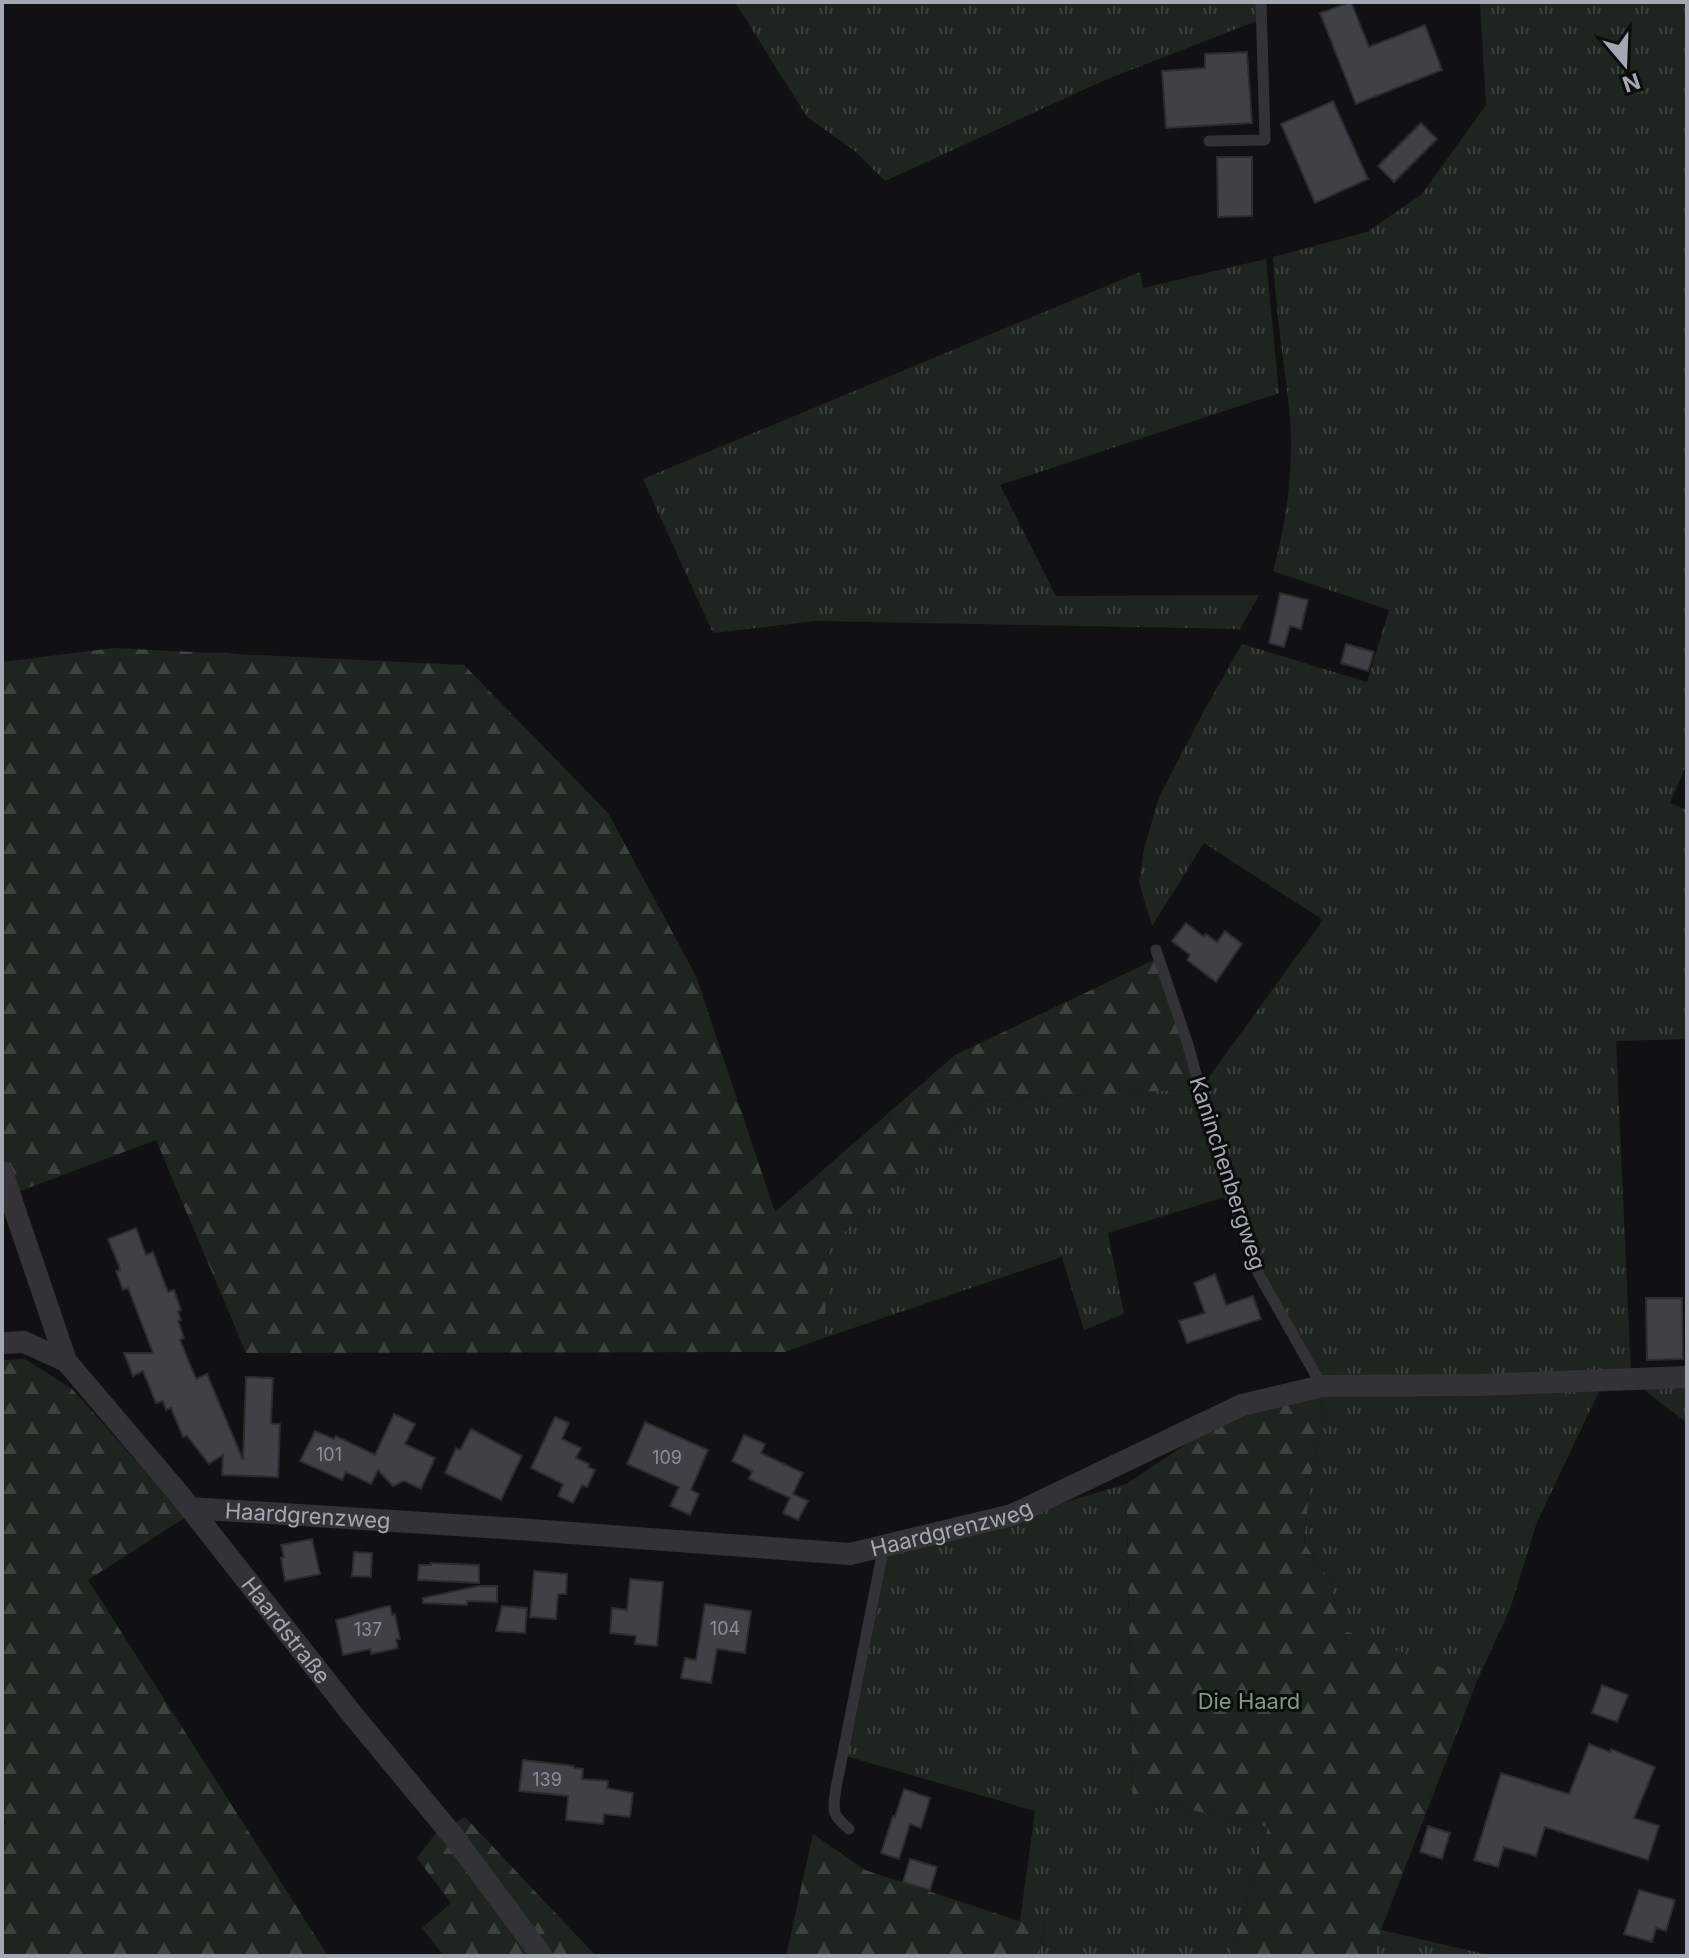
<svg xmlns="http://www.w3.org/2000/svg" width="1689" height="1958" font-family="Inter,sans-serif">
<style>
.grass{fill:url(#grass-tufts)}
.forest{fill:url(#forest-firs)}
.building{fill:#404146;stroke:#2c2c2e;stroke-width:2}
.lines{fill:none;stroke-linecap:round;stroke-linejoin:round}
.lane{stroke:#333337;stroke-width:11}
.street{stroke:#333337;stroke-width:22}
.labels{text-anchor:middle;dominant-baseline:central;stroke-width:6;stroke-linejoin:round;paint-order:stroke}
.number-label{font-size:18px;fill:#8b8e97}
.street-label{font-size:22px;fill:#a4a8b2;stroke:#0c0c0e}
.park-label{font-size:22px;fill:#7d9b7f;stroke:#0c0c0e}
</style>
<defs>
<pattern id="grass-tufts" width="24" height="20" patternUnits="userSpaceOnUse" patternTransform="scale(2)"><rect width="24" height="20" fill="#1e251f"/><path d="M3 7l-1-3M5 7V3M7 7l1-3M15 17l-1-3M17 17v-4M19 17l1-3" fill="none" stroke="#3c423d"/></pattern>
<pattern id="forest-firs" width="22" height="20" patternUnits="userSpaceOnUse" patternTransform="scale(2)"><rect width="22" height="20" fill="#1e251f"/><path d="M5 1l3.5 6h-7zM16 11l3.5 6h-7z" fill="#3c423d"/></pattern>
</defs>
<rect width="100%" height="100%" fill="#111113"/>
<g class="grass">
<polygon points="735,2 1258,2 1259,20 1105,80 885,181 855,151 807,117"/>
<path d="M1480 2H1687V763L1670 803 1687 810V1039L1616 1041 1631 1373 1323 1383 1264 1274 1236 1198 1204 1084 1323 920 1204 843 1152 926 1139 882 1144 849 1159 797 1204 711 1242 644 1367 682 1389 610 1273 571C1285 529 1291 486 1291 442 1291 420 1288 397 1285 374 1280 335 1275 297 1273 257L1367 232 1422 194 1486 105Z"/>
<polygon points="1266,259 1279,393 1000,485 1056,596 1259,595 1240,629 815,621 713,633 643,479 1140,272 1143,288"/>
<polygon points="1198,1089 1225,1197 1108,1233 1124,1314 1084,1330 1062,1257 824,1338 829,1247 979,1101"/>
<polygon points="1687,1384 1687,1423 1639,1386"/>
<polygon points="1602,1385 1537,1522 1510,1609 1477,1681 1343,1631 1328,1578 1304,1543 1311,1474 1323,1427 1322,1387"/>
<polygon points="1126,1484 1133,1797 1268,1827 1230,1956 1039,1956 1046,1921 1020,1921 1035,1811 846,1756 887,1550 1014,1517"/>
<polygon points="1381,1930 1493,1956 1374,1956"/>
</g>
<g class="forest">
<polygon points="114,648 464,665 608,813 696,976 775,1212 955,1055 1156,959 1198,1089 979,1101 829,1247 824,1338 785,1352 246,1353 156,1140 15,1193 2,1157 2,662"/>
<polygon points="25,1359 72,1389 186,1517 88,1580 328,1956 2,1956 2,1825 6,1823 2,1812 2,1360"/>
<polygon points="1322,1387 1323,1427 1311,1474 1304,1543 1328,1578 1343,1630 1477,1681 1381,1930 1374,1956 1230,1956 1268,1827 1133,1797 1126,1484 1243,1407"/>
<polygon points="465,1817 596,1956 444,1956 422,1928 451,1903 417,1858 436,1833"/>
<polygon points="813,1834 865,1870 1019,1921 1046,1920 1039,1956 786,1956"/>
</g>
<g class="building">
<polygon points="1351,2 1369,47 1425,25 1442,70 1356,104 1320,13"/>
<polygon points="1247,52 1252,123 1166,128 1162,71 1205,68 1205,54"/>
<polygon points="1333,101 1368,179 1315,203 1281,124"/>
<polygon points="1421,123 1437,139 1394,182 1378,166"/>
<polygon points="1217,157 1252,157 1252,216 1218,217"/>
<polygon points="1280,593 1308,600 1301,629 1290,626 1284,647 1269,643"/>
<polygon points="1346,644 1374,652 1368,671 1341,663"/>
<polygon points="1186,923 1204,937 1206,934 1217,942 1225,931 1242,944 1216,982 1187,960 1190,955 1172,941"/>
<polygon points="136,1228 146,1255 153,1252 168,1292 174,1290 181,1310 178,1311 181,1320 178,1321 184,1338 180,1340 196,1379 207,1374 243,1460 246,1377 273,1378 271,1422 273,1424 280,1424 278,1477 222,1475 223,1455 209,1464 187,1436 183,1437 171,1408 166,1410 163,1401 156,1403 143,1371 133,1376 124,1353 153,1353 128,1288 123,1290 116,1271 120,1270 119,1266 108,1239"/>
<polygon points="1215,1274 1226,1305 1253,1296 1261,1319 1187,1343 1179,1321 1205,1313 1194,1283"/>
<polygon points="1646,1298 1682,1298 1683,1359 1647,1360"/>
<polygon points="394,1414 415,1424 405,1444 435,1458 421,1489 404,1481 393,1486 378,1470 371,1484 346,1472 342,1480 300,1461 315,1431 334,1439 336,1436 375,1455"/>
<polygon points="555,1417 569,1423 562,1439 581,1448 576,1458 589,1464 588,1467 595,1470 587,1487 582,1485 573,1503 558,1496 563,1484 531,1468"/>
<polygon points="645,1422 708,1450 691,1490 699,1494 690,1515 670,1506 679,1487 627,1464"/>
<polygon points="471,1429 522,1456 501,1500 445,1473 456,1448 460,1450"/>
<polygon points="744,1435 765,1444 761,1453 803,1473 793,1494 808,1501 798,1520 783,1513 790,1498 749,1479 752,1471 732,1461"/>
<polygon points="312,1539 320,1574 285,1581 281,1558 284,1557 281,1545"/>
<polygon points="354,1552 372,1553 371,1577 352,1576"/>
<polygon points="431,1563 479,1565 479,1583 418,1580 419,1565 431,1565"/>
<polygon points="534,1571 567,1574 566,1594 558,1594 556,1619 530,1617"/>
<polygon points="630,1579 663,1582 657,1646 635,1644 636,1636 610,1633 612,1608 627,1610"/>
<polygon points="478,1586 497,1586 497,1602 467,1601 467,1605 423,1603 423,1598"/>
<polygon points="705,1604 751,1611 745,1653 717,1649 711,1683 681,1678 685,1658 696,1660"/>
<polygon points="387,1606 390,1606 392,1615 395,1614 400,1639 396,1639 398,1648 371,1654 370,1649 343,1655 336,1620"/>
<polygon points="502,1606 527,1608 525,1633 496,1631"/>
<polygon points="1602,1685 1628,1695 1617,1722 1592,1713"/>
<polygon points="1589,1744 1610,1752 1611,1749 1655,1767 1634,1818 1659,1826 1648,1860 1545,1827 1536,1856 1504,1847 1498,1867 1474,1860 1501,1773 1569,1794"/>
<polygon points="523,1760 574,1766 574,1768 583,1769 582,1779 608,1781 607,1788 633,1793 630,1817 604,1814 603,1824 566,1820 568,1796 519,1791"/>
<polygon points="904,1789 930,1798 921,1828 910,1824 899,1859 881,1853 893,1816 895,1817"/>
<polygon points="1428,1826 1450,1833 1442,1859 1420,1852"/>
<polygon points="910,1859 937,1867 930,1890 903,1882"/>
<polygon points="1639,1890 1675,1900 1666,1931 1656,1928 1652,1942 1624,1934"/>
</g>
<g class="lines">
<g class="lane">
<polyline points="1209,141 1265,140 1261,2"/>
<polyline points="1156,950 1188,1045 1231,1199 1259,1275 1322,1386"/>
<path d="M849 1829C831 1814 833 1811 836 1788L884 1545"/>
</g>
<g class="street">
<polyline points="2,1172 66,1361"/>
<path id="s1" d="M2 1343 24 1342 66 1361 179 1494 352 1714 453 1836 542 1956"/>
<path id="s2" d="M190 1508 518 1529 850 1554 1012 1515 1242 1405 1322 1386 1477 1385 1687 1377"/>
</g>
</g>
<g class="labels">
<g class="number-label">
<text x="329" y="1454">101</text>
<text x="667" y="1457">109</text>
<text x="725" y="1628">104</text>
<text x="368" y="1629">137</text>
<text x="547" y="1779">139</text>
</g>
<g class="street-label">
<text transform="translate(1228 1173) rotate(72)">Kaninchenbergweg</text>
<text stroke="none"><textPath href="#s2" startOffset="118">Haardgrenzweg</textPath></text>
<text stroke="none"><textPath href="#s2" startOffset="766">Haardgrenzweg</textPath></text>
<text stroke="none"><textPath href="#s1" startOffset="416">Haardstraße</textPath></text>
</g>
<g class="park-label">
<text x="1249" y="1701">Die Haard</text>
</g>
</g>
<rect width="1689" height="1958" fill="none" stroke="#a4a8b2" stroke-width="8"/>
<g transform="translate(1625 64) rotate(161)" stroke="#0c0c0e" stroke-width="6" paint-order="stroke">
<path d="M0-6L14 30L0 20L-14 30Z" fill="#a4a8b2"/>
<text y="-12" font-size="22" font-weight="bold" text-anchor="middle" fill="#a4a8b2">N</text>
</g>
</svg>
